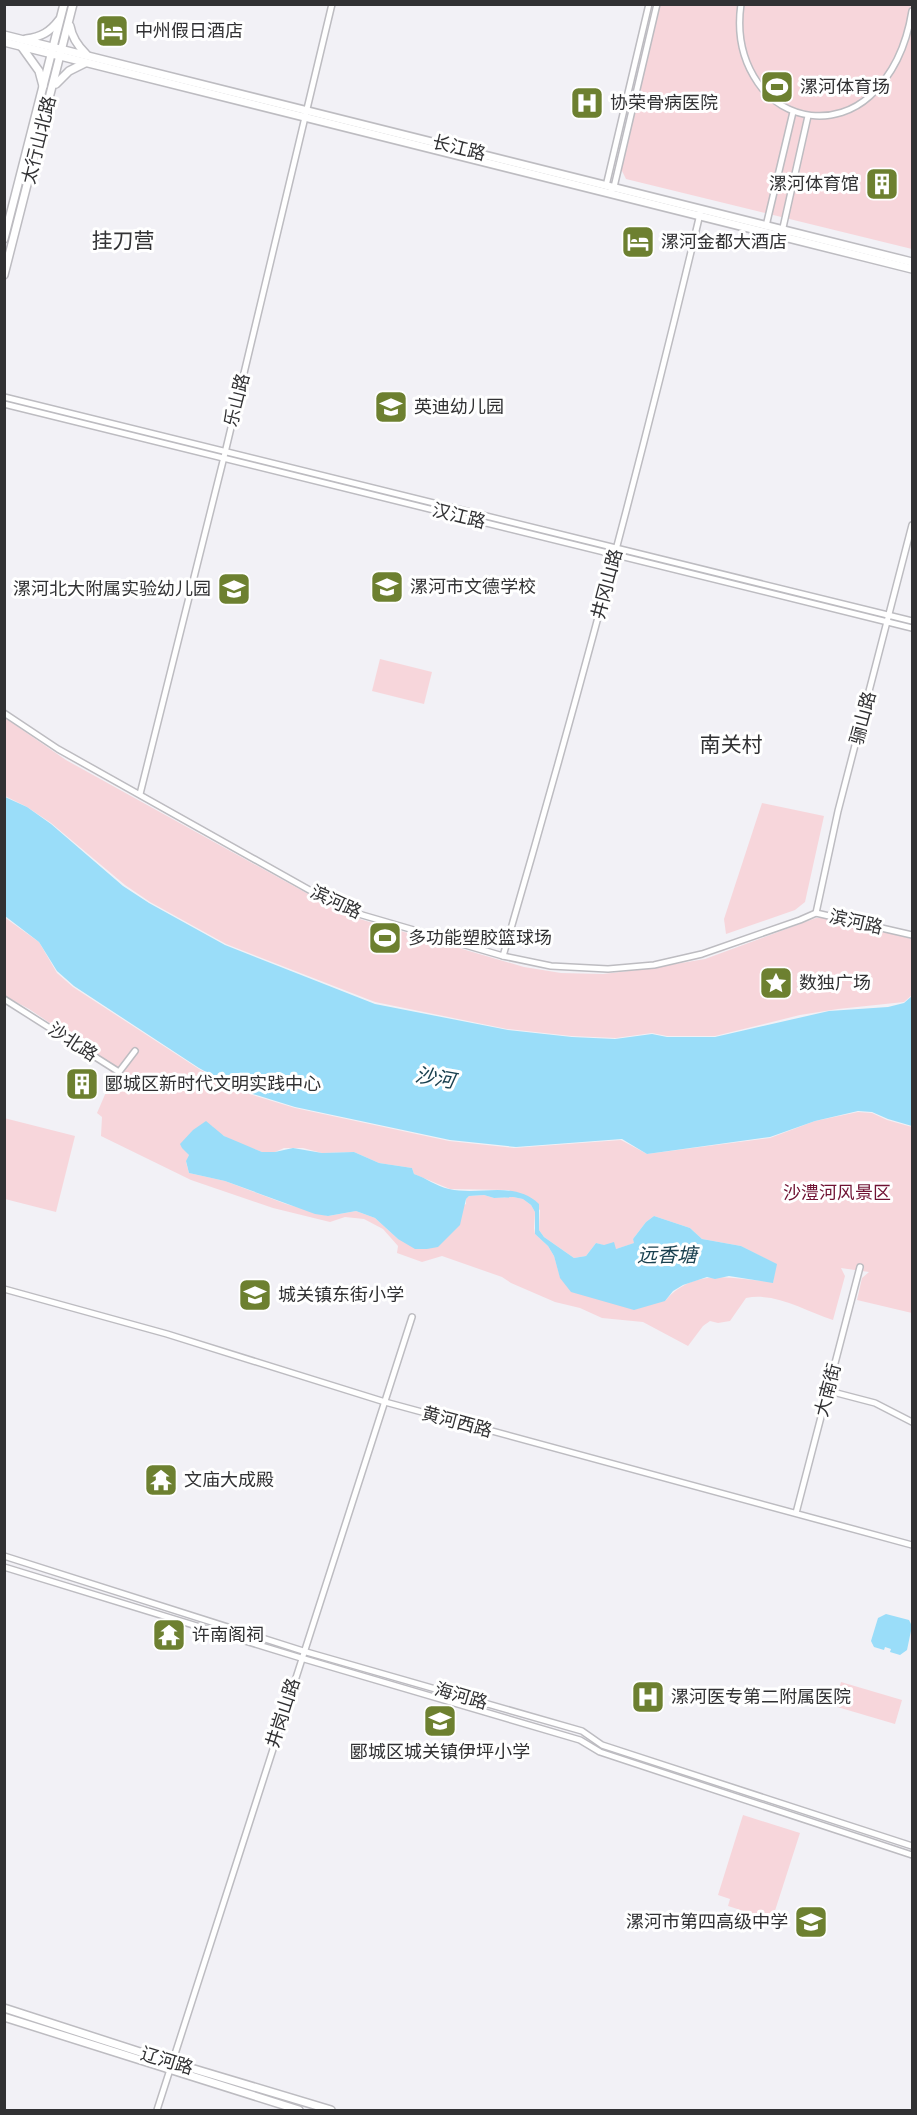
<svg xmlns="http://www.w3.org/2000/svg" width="917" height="2115" font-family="Signika,'Noto Sans SC',sans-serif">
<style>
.green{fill:#f7d6db;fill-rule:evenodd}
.water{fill:#9addf9}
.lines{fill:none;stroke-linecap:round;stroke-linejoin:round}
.minor-casing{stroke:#bdbcc1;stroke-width:8}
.major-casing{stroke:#bdbcc1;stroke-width:10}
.minor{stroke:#fff;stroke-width:5}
.major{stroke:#fff;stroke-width:7}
.labels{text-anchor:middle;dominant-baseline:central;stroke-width:6;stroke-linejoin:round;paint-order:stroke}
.poi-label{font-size:18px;fill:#313133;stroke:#fff;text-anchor:start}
.street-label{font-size:18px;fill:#313133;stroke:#fff}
.park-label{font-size:18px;fill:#6f1233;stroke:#fff}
.water-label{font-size:20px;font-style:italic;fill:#1a4150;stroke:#fff}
.quarter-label{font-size:21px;fill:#313133;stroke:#fff}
</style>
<rect width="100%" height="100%" fill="#f2f1f6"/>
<g class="green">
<polygon points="660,5 912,5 912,249 626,179 621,169"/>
<polygon points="380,659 432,672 424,704 372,691"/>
<polygon points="5,718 66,760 346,915 524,967 561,973 603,974 646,969 705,959 816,918 829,918 912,939 912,995 904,1002 838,1009 800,1015 715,1036 667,1036 652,1033 616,1038 571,1036 507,1029 375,1002 226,944 150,902 125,885 51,823 27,807 5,796"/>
<polygon points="762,803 824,816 805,902 795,910 726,934 724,919"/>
<path d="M4 917 39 942 57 973 73 987 199 1069 236 1090 295 1108 449 1141 514 1148 621 1140 647 1154 770 1138 815 1121 858 1112 872 1113 887 1120 912 1127V1313L857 1300 862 1278 869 1272 841 1268 845 1276 833 1320C805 1311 776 1292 746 1298L730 1321 718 1323 710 1321 703 1326 688 1346 643 1322 602 1318 580 1308 555 1302 511 1283 502 1277 442 1256 422 1262 397 1253 398 1246 383 1229 364 1219 345 1217 330 1222 273 1208 191 1180 101 1136 102 1117 97 1113 110 1083 111 1064 29 1009 5 996ZM212 1126 217 1132 233 1141 262 1152H275L284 1148H303L322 1153 354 1152 379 1163 412 1168 414 1174 450 1189 509 1190 540 1210 539 1230 544 1237 574 1258 586 1256 596 1243 616 1249 635 1243 633 1239 646 1222 654 1216 690 1228 702 1239 741 1246 776 1264 773 1282C734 1279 695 1266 665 1301L571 1291 560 1277 554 1256 548 1246 535 1234 534 1228 535 1212 531 1205 523 1199 513 1197 494 1198 484 1195 469 1196 466 1199V1204L398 1239 375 1218 356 1211 328 1216 286 1204 225 1181 189 1173 186 1162 189 1155 186 1151Z"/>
<polygon points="4,1118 75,1136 56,1212 5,1199"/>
<polygon points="841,1682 902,1700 895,1724 834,1706"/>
<polygon points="743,1815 800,1833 772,1920 728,1906 730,1899 718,1895"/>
</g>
<g class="water">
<polygon points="5,797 27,807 51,824 123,886 149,903 225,945 375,1004 508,1030 572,1037 615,1039 652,1034 667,1037 715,1037 829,1011 888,1007 904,1003 912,996 912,1126 888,1119 872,1112 858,1111 815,1121 770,1137 647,1154 622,1139 516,1147 450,1140 295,1107 237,1089 199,1068 74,986 57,971 39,942 5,916"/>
<path d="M206 1121 224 1136 262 1152H275L293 1148 322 1153 354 1152 379 1163 412 1168 414 1174C426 1178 436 1186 449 1189 480 1196 514 1180 539 1204V1230L544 1237 574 1258 586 1256 596 1243 604 1245 614 1242 616 1249 634 1243 633 1239 646 1222 654 1216 690 1228 702 1239 741 1246 777 1264 773 1283 729 1276 715 1279 707 1277 683 1285 673 1291 665 1301 634 1310 571 1292 560 1278 554 1256 548 1246 535 1234V1212L531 1205 523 1199 513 1197 494 1198 484 1195 469 1196 466 1199 460 1225 438 1247 427 1249H415L398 1239 375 1218 356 1211 328 1216 315 1214 225 1181 189 1173 186 1161 189 1155 182 1148 180 1144 193 1130Z"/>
<polygon points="886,1614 909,1620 912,1626 907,1650 900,1655 890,1652 891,1649 885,1647 884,1650 874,1647 871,1641 878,1618"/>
</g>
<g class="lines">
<defs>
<g id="minor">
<path d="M741 4C737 32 742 60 758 83 784 121 836 127 870 96 894 74 907 42 912 11"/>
<polyline points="606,186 649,4"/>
<polyline points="611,190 614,187 657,4"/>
<polyline points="766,226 793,112"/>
<polyline points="782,232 808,116"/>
<polyline points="4,397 912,621"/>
<polyline points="4,404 912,628"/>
<polyline points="4,713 58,749 345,910 503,956 551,966 608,969 654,965 702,954 800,920 816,913 912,935"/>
<polyline points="140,794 224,457 332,4"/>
<polyline points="816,913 838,811 912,525"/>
<path d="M503 956C575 710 641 463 700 214"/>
<polyline points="4,999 119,1072 135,1051"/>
<polyline points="4,1289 167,1334 385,1402 912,1545"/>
<polyline points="829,1391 875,1403 912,1422"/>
<polyline points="796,1513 860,1267"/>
<polyline points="4,1556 303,1651 582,1731 602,1745 912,1846"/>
<polyline points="4,1567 301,1658 580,1740 600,1752 912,1855"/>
<polyline points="157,2110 412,1317"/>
</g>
<g id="major">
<path d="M70 26C72 38 78 46 86 54"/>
<polyline points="4,35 912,262"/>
<path d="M26 39C41 37 50 32 59 20"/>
<polyline points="4,42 912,269"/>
<polyline points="21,46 39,71 43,86"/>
<polyline points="56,84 69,71 85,63"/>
<polyline points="4,239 64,4"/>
<polyline points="4,275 73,4"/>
<polyline points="4,2008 174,2063 331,2110"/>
<polyline points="4,2017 299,2110"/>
</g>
</defs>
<use href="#minor" class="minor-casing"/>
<use href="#major" class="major-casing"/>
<use href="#minor" class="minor"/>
<use href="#major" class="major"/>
</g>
<defs>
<symbol id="hotel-square" viewBox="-11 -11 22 22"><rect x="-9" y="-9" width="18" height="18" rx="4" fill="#6d8030" stroke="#fff"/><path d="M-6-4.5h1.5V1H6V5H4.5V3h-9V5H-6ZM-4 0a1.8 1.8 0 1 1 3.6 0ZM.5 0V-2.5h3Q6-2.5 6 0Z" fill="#fff"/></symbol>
<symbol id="stadium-square" viewBox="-11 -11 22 22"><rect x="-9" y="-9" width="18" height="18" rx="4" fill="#6d8030" stroke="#fff"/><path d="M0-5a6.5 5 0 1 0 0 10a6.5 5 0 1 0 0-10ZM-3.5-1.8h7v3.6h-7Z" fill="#fff"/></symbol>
<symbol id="hospital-square" viewBox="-11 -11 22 22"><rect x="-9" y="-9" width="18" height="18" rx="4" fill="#6d8030" stroke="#fff"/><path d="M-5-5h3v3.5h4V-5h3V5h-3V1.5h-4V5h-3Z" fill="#fff"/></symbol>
<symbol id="building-square" viewBox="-11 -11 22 22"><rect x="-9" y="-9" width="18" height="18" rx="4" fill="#6d8030" stroke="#fff"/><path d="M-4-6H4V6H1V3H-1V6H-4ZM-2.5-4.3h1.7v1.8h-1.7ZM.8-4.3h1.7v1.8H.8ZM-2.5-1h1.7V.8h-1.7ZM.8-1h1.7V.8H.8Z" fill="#fff"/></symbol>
<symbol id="school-square" viewBox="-11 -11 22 22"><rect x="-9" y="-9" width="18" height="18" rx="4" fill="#6d8030" stroke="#fff"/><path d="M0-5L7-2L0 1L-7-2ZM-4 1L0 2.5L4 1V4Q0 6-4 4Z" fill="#fff"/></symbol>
<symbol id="sight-square" viewBox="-11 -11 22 22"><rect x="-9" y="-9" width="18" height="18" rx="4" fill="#6d8030" stroke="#fff"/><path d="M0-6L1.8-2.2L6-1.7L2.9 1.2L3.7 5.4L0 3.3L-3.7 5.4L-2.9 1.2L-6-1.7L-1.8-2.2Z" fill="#fff"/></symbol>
<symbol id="temple-square" viewBox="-11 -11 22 22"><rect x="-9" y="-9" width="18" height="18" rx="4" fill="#6d8030" stroke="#fff"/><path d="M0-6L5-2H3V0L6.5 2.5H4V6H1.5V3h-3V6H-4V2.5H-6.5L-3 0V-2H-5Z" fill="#fff"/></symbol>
</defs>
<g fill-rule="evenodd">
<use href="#hotel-square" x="93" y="12" width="38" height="38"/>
<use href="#stadium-square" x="758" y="68" width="38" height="38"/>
<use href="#hospital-square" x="568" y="84" width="38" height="38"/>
<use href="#building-square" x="863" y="165" width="38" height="38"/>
<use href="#hotel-square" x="619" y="223" width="38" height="38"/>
<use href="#school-square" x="372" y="388" width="38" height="38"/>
<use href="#school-square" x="368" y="568" width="38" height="38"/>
<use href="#school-square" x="215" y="570" width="38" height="38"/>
<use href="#stadium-square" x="366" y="919" width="38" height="38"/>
<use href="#sight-square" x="757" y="964" width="38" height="38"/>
<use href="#building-square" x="63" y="1065" width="38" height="38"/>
<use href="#school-square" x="236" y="1276" width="38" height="38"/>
<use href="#temple-square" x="142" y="1461" width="38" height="38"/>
<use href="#temple-square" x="150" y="1616" width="38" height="38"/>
<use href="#hospital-square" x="629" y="1678" width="38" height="38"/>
<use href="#school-square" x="421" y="1702" width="38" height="38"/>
<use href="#school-square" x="792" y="1903" width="38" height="38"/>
</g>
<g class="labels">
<g class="poi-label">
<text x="135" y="31">中州假日酒店</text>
<text x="800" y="87">漯河体育场</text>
<text x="610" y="103">协荣骨病医院</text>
<text x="859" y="184" text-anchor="end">漯河体育馆</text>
<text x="661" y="242">漯河金都大酒店</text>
<text x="414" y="407">英迪幼儿园</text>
<text x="410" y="587">漯河市文德学校</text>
<text x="211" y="589" text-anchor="end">漯河北大附属实验幼儿园</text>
<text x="408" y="938">多功能塑胶篮球场</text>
<text x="799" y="983">数独广场</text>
<text x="105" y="1084">郾城区新时代文明实践中心</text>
<text x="278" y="1295">城关镇东街小学</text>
<text x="184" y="1480">文庙大成殿</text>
<text x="192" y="1635">许南阁祠</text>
<text x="671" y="1697">漯河医专第二附属医院</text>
<text x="440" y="1752" text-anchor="middle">郾城区城关镇伊坪小学</text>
<text x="788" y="1922" text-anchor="end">漯河市第四高级中学</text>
</g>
<g class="street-label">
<text transform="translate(39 140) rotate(-76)">太行山北路</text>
<text transform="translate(459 148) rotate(14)">长江路</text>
<text transform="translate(237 400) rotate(-76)">乐山路</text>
<text transform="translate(459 516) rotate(14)">汉江路</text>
<text transform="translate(607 584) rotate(-75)">井冈山路</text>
<text transform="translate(863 718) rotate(-75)">骊山路</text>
<text transform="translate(336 902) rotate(25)">滨河路</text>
<text transform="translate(856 922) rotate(13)">滨河路</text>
<text transform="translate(73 1042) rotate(33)">沙北路</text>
<text transform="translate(828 1390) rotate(-75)">大南街</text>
<text transform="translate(457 1422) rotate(15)">黄河西路</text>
<text transform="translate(461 1696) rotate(16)">海河路</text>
<text transform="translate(283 1713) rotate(-72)">井岗山路</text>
<text transform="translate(167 2061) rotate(17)">辽河路</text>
</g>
<g class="park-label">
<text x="837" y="1193">沙澧河风景区</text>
</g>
<g class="water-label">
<text transform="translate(435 1078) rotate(10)">沙河</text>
<text x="667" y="1255">远香塘</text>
</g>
<g class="quarter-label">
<text x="123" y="241">挂刀营</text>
<text x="731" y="745">南关村</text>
</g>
</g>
<rect width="917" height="2115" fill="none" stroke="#313133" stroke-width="12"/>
</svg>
